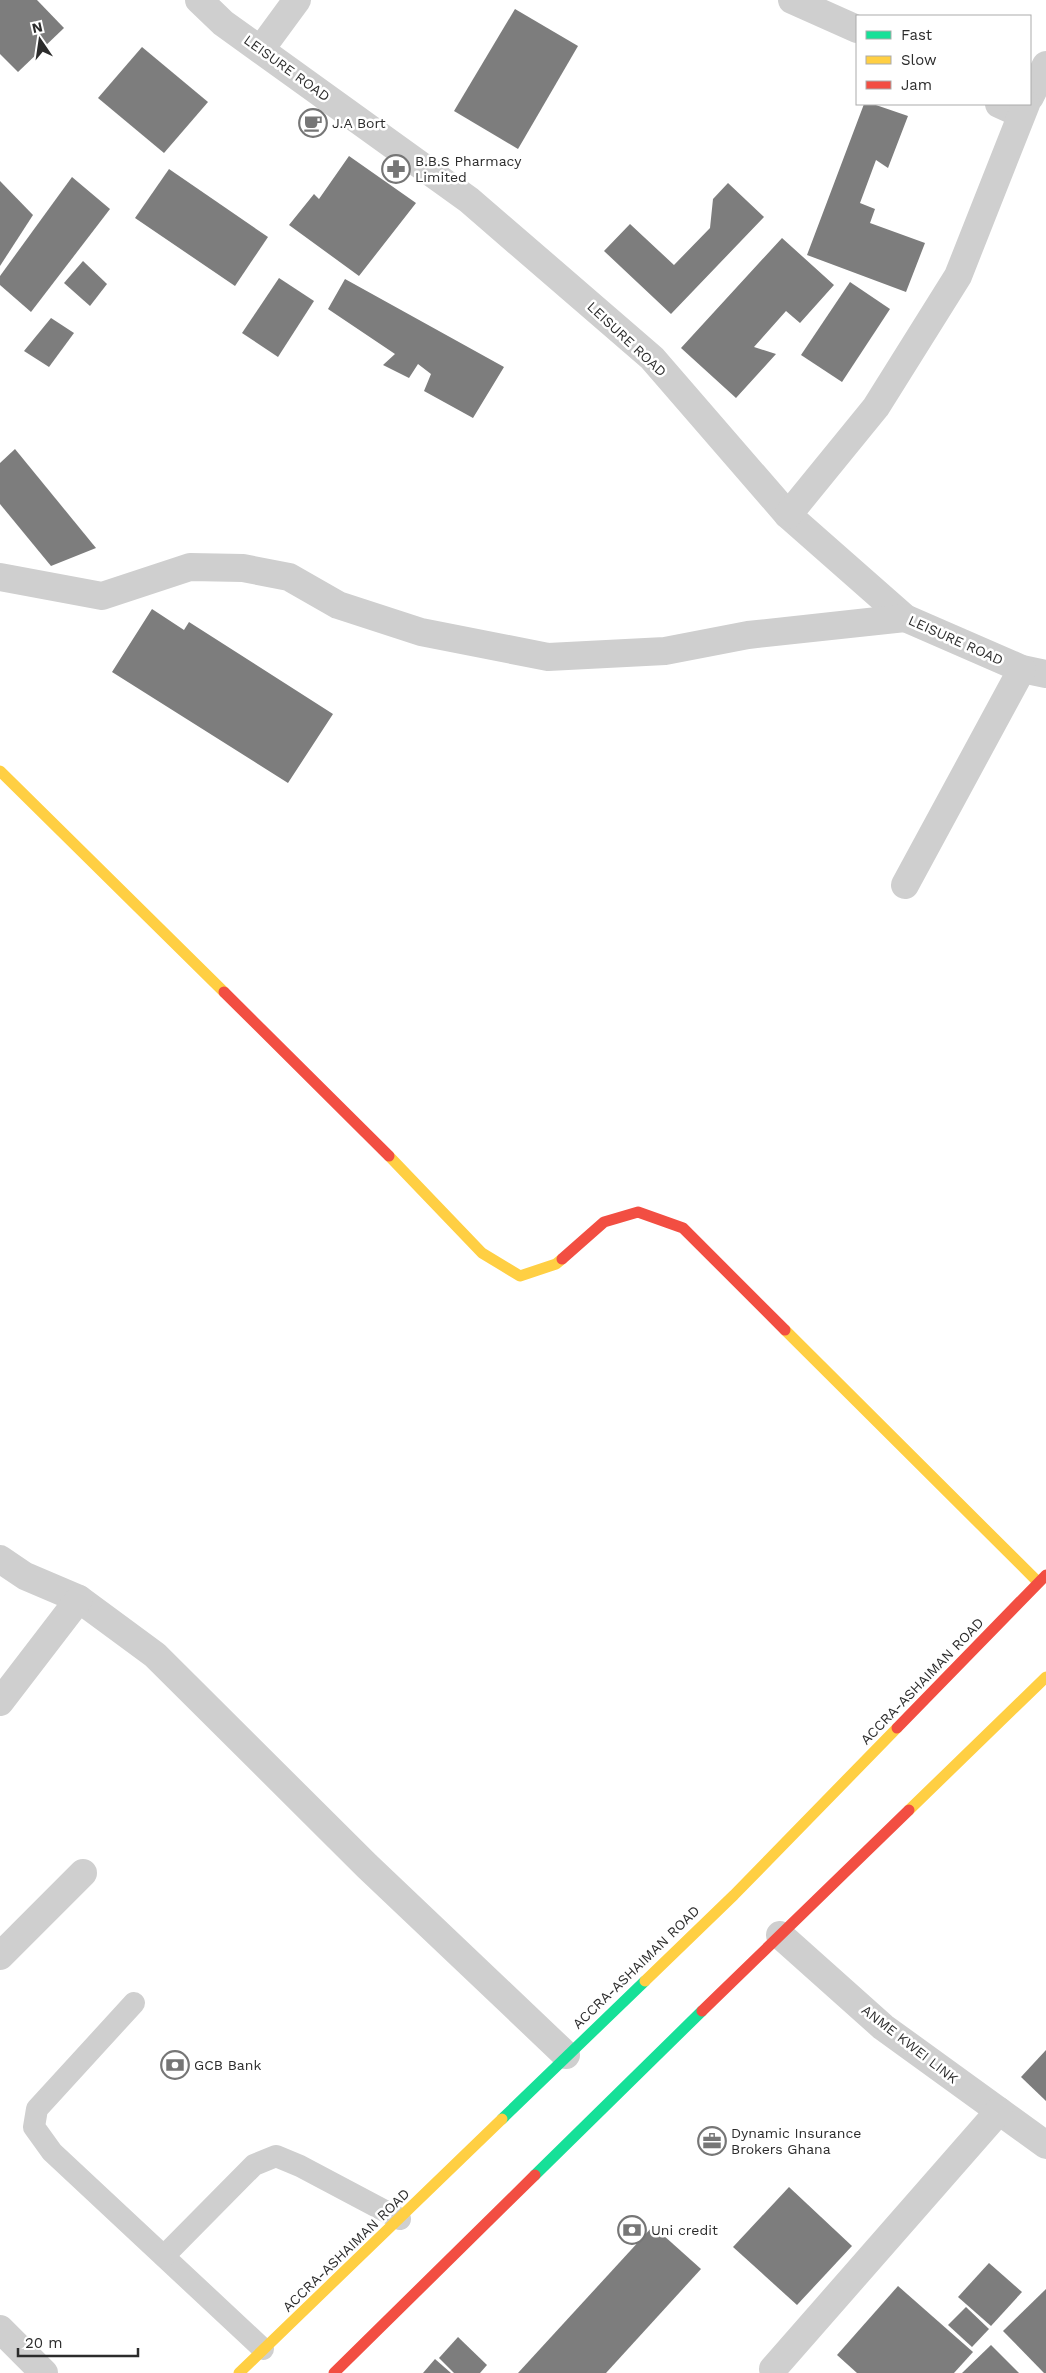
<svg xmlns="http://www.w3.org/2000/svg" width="1046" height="2373" font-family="'Work Sans',sans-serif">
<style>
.building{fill:#7d7d7d}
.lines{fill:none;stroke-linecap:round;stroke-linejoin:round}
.lane{stroke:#cfcfcf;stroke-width:22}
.street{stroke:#cfcfcf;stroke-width:28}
.fast{stroke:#16e098;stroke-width:11}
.slow{stroke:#ffcf43;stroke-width:11}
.jam{stroke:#f24e42;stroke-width:11}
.labels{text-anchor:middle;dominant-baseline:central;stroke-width:5;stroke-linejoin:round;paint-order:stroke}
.street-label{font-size:14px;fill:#2c2c2c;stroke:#fff}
.poi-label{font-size:14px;fill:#2c2c2c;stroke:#fff;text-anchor:start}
</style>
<rect width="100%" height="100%" fill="#fff"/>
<g class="building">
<polygon points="0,0 37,0 64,28 18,72 0,54"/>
<polygon points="515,9 578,46 518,149 454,111"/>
<polygon points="142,47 208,102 164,153 98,98"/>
<polygon points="864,104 873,104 908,116 888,168 876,160 860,203 875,209 870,223 925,243 906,292 807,255"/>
<polygon points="349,156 416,203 359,276 289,225 314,194 319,199"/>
<polygon points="169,169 268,237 235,286 135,218"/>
<polygon points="72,177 110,209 31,312 0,285 0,276"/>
<polygon points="0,181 33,215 0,266"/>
<polygon points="728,183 764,217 671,314 604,251 630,224 674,265 710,228 713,199"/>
<polygon points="782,238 834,285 800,323 786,311 754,347 776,354 736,398 681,348"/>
<polygon points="83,261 107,284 90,306 64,283"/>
<polygon points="279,278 314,301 278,357 242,333"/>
<polygon points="345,279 504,367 473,418 424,391 431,374 418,364 409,378 383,365 395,354 328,309"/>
<polygon points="850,282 890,309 842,382 801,355"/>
<polygon points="51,318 74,333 49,367 24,351"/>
<polygon points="15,449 96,548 51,566 0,504 0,463"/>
<polygon points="152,609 184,630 189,622 333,714 288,783 112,672"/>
<polygon points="1046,2050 1046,2101 1021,2077"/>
<polygon points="789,2187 852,2246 797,2305 733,2247"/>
<polygon points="653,2226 701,2269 606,2373 518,2373"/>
<polygon points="989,2263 1022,2292 991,2326 958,2297"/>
<polygon points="898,2286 973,2352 954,2373 857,2373 837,2355"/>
<polygon points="1046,2289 1046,2373 1044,2373 1003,2331"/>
<polygon points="966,2307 989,2329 972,2347 948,2325"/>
<polygon points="458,2337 487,2365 480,2373 454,2373 439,2358"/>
<polygon points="991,2345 1019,2373 962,2373"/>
<polygon points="435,2359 451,2373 423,2373"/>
</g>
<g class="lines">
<g class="lane">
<polyline points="134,2003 37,2109 34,2127 52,2152 263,2349"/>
<polyline points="164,2256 254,2165 276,2156 300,2166 400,2219"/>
</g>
<g class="street">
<polyline points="199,0 223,23 469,200 652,358 788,515 905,618 1022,669 1046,674"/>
<polyline points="792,0 857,29"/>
<polyline points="261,49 297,0"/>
<polyline points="1030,97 1046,65"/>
<polyline points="999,104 1021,114"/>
<polyline points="788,515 876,407 958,276 1026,104"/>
<polyline points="0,577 102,596 190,567 243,568 289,577 338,605 421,632 548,657 665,651 748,635 905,618"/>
<polyline points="905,885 1022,669"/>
<polyline points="0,1559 25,1576 79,1599 155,1655 367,1866 566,2055"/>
<polyline points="0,1702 79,1599"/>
<polyline points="780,1935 883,2027 1046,2145"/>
<polyline points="0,1956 83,1873"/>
<polyline points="0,2329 44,2373"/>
<polyline points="773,2369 999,2111"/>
</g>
<g class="fast">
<polyline points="502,2119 645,1981"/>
<polyline points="535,2175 702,2011"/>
</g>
<g class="slow">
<polyline points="0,771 224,992"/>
<polyline points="389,1156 482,1253 520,1276 556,1264 562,1259"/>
<polyline points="785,1330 1038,1582"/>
<polyline points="909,1810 1046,1677"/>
<polyline points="645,1981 734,1895 897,1728"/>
<polyline points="239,2373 502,2119"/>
</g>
<g class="jam">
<polyline points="224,992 389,1156"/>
<polyline points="562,1259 604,1222 638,1212 683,1228 785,1330"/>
<polyline points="897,1728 1046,1575"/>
<polyline points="702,2011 909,1810"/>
<polyline points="334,2373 535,2175"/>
</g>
</g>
<defs>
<symbol id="cafe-ring" viewBox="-11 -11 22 22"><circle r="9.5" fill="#fff" stroke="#767676" stroke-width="1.5"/><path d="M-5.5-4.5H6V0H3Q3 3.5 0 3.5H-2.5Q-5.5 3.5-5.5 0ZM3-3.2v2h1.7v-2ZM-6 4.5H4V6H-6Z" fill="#767676"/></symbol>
<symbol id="pharmacy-ring" viewBox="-11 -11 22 22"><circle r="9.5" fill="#fff" stroke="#767676" stroke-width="1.5"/><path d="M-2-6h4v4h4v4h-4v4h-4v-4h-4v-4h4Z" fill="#767676"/></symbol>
<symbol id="bank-ring" viewBox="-11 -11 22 22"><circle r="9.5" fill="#fff" stroke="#767676" stroke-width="1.5"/><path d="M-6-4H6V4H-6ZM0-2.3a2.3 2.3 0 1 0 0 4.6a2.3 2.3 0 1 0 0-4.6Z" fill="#767676"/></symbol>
<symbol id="office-ring" viewBox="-11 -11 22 22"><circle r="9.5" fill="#fff" stroke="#767676" stroke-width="1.5"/><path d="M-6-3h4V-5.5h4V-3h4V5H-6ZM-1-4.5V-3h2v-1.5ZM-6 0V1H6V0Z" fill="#767676"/></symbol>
</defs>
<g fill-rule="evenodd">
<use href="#cafe-ring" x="297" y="107" width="32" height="32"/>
<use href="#pharmacy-ring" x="380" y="153" width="32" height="32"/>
<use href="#bank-ring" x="159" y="2049" width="32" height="32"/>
<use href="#office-ring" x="696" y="2125" width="32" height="32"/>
<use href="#bank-ring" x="616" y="2214" width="32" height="32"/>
</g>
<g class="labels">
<g class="street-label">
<text transform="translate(287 68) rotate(36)">LEISURE ROAD</text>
<text transform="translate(627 339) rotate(43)">LEISURE ROAD</text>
<text transform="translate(956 640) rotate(24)">LEISURE ROAD</text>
<text transform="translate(922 1681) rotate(-46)">ACCRA-ASHAIMAN ROAD</text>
<text transform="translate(636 1967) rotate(-44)">ACCRA-ASHAIMAN ROAD</text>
<text transform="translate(910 2044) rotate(38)">ANME KWEI LINK</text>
<text transform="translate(346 2250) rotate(-44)">ACCRA-ASHAIMAN ROAD</text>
</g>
<g class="poi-label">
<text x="332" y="123">J.A Bort</text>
<text x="415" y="161">B.B.S Pharmacy<tspan x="415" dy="16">Limited</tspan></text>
<text x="194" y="2065">GCB Bank</text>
<text x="731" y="2133">Dynamic Insurance<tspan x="731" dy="16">Brokers Ghana</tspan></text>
<text x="651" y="2230">Uni credit</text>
</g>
</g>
<rect x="856" y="15" width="175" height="90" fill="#ffffff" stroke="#ababab"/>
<rect x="866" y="31" width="25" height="8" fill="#16e098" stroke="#ababab"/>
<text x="901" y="40" font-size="15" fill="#2c2c2c">Fast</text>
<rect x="866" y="56" width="25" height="8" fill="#ffcf43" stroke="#ababab"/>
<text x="901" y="65" font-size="15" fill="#2c2c2c">Slow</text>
<rect x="866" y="81" width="25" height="8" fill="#f24e42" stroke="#ababab"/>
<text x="901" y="90" font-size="15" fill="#2c2c2c">Jam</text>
<g transform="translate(40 40) rotate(347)" stroke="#ffffff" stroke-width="4" paint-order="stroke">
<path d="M0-4L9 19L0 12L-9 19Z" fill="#2c2c2c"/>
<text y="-8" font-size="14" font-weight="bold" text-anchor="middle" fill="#2c2c2c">N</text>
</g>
<path d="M18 2348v8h120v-8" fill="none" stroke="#2c2c2c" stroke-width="2.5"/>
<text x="25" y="2348" font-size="15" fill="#2c2c2c" stroke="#ffffff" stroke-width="4" paint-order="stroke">20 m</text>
</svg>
